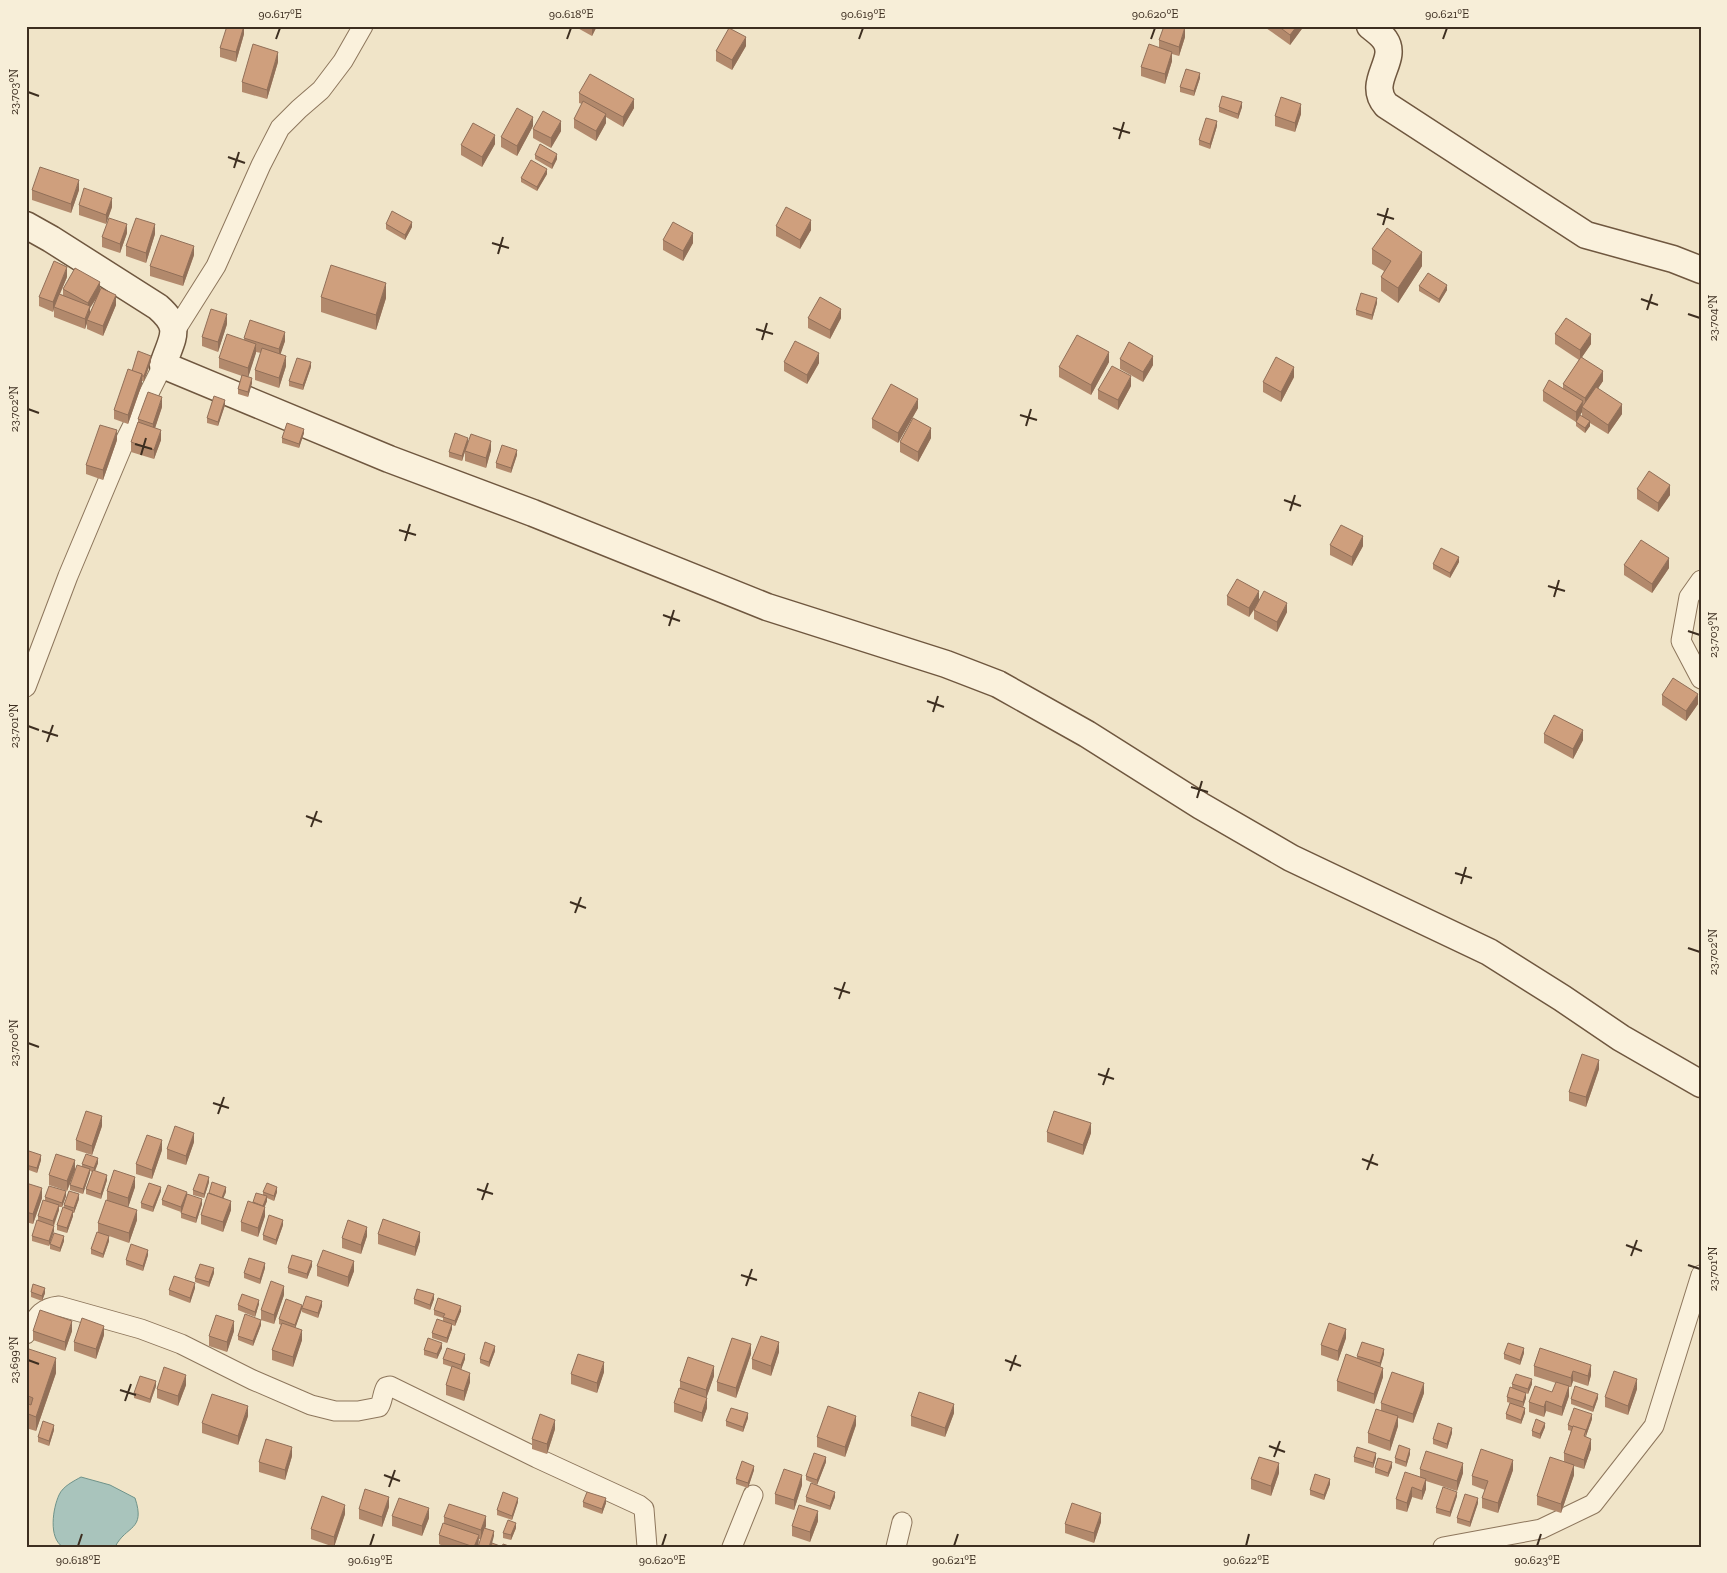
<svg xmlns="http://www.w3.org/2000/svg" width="1727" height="1573" font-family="'Zilla Slab',serif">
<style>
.water{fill:#a9c4bc;stroke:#6f938a}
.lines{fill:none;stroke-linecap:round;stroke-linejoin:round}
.street-casing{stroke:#8d765c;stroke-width:21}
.secondary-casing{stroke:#6f573f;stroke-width:29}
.street{stroke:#faf1dc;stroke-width:19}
.secondary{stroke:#faf1dc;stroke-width:26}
.wall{fill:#b2896c;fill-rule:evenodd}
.shaded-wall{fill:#916f58}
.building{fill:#cf9f7d;stroke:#916f58}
.ticks{fill:none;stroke:#3d2e20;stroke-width:2}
.neatline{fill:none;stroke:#3d2e20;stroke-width:2}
.ticks-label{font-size:12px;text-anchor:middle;fill:#3d2e20}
</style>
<rect width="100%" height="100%" fill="#f0e4c8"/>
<path class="water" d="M81 1477 110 1485 135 1498C146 1531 126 1525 115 1547H63C48 1538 53 1508 59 1495 63 1486 74 1481 81 1477Z"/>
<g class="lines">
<defs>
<g id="street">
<polyline points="175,331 216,266 261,165 280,128 299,109 321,90 343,61 363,26"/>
<polyline points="1701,580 1689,597 1681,641 1701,679"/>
<polyline points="26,687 68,576 123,445 163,365"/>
<path d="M26 1334C36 1319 39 1308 59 1306L141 1329 181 1344 253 1380 311 1405 335 1411H358L379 1407C383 1401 382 1394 386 1387L390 1386 537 1458 639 1505 644 1509 647 1547"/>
<polyline points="732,1547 753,1495"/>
<polyline points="896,1547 902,1522"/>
<polyline points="1443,1547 1541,1529 1593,1504 1654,1426 1701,1275"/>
</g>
<g id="secondary">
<path d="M1370 26C1375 30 1382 35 1385 40 1399 60 1366 82 1386 105L1586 235 1673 259 1701 270"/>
<path d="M26 225 51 239 158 307C183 329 172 337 163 365L389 459 533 513 767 607 946 664 998 684 1087 734 1201 806 1291 858 1489 952 1562 998 1621 1038 1701 1084"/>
</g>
</defs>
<use href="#street" class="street-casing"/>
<use href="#secondary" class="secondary-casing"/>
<use href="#street" class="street"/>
<use href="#secondary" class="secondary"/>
</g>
<g class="wall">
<polygon points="244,26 244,34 236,62 220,57 220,48"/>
<polygon points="574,26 597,26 592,36"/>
<polygon points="1266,26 1304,26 1290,45 1266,28"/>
<polygon points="1185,37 1179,56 1172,54 1172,61 1165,84 1141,76 1141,67 1159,48 1159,40"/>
<polygon points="746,46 732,70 716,61 716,51"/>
<polygon points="278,62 267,99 242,92 242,82"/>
<polygon points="1200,78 1194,96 1180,92 1180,87"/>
<polygon points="579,93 634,108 623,127 606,117 606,123 596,141 574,128 574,119 582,104 579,103"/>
<polygon points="1219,107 1242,107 1238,119 1219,112"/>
<polygon points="1301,114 1295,132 1275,126 1275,116"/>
<polygon points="533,126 517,156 501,147 501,137"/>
<polygon points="1217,126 1210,149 1199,145 1199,140"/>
<polygon points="533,129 561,131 551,148 533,138"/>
<polygon points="495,144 482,167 461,155 461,145"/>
<polygon points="535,155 557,159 552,169 535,159"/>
<polygon points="547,174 537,191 521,182 521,178"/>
<polygon points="32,190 79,190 71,213 32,200"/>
<polygon points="79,205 112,207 106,224 79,215"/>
<polygon points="386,224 412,227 405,240 386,229"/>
<polygon points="776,226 811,230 800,249 776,236"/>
<polygon points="127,233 120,253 102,247 102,237"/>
<polygon points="155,234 146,263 126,256 126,246"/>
<polygon points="663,240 693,243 683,261 663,250"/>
<polygon points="1372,249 1422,266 1398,303 1381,291 1381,277 1384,271 1372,264"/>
<polygon points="194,255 183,286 150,276 150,266"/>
<path d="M67 277 60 294 63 295V289L100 290 116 305 103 336 87 329V323L85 329 54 317V309L53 312 39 306V297ZM98 296 90 313V308Z"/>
<polygon points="1419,286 1447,290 1439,303 1419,291"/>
<polygon points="321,297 386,298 376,330 321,312"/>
<polygon points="1377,303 1372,320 1356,315 1356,310"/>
<polygon points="808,318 841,318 830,339 808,328"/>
<polygon points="227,324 218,352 202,346 202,337"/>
<polygon points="1555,334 1591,344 1582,357 1603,381 1598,388 1622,414 1608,434 1590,423 1590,426 1585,433 1576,426 1576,422 1582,416 1582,412 1576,422 1543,401 1543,391 1563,389 1563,384 1579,360 1555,344"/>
<polygon points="244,338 285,341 280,354 286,366 279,388 255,380 255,370 261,353 256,352 248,377 252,383 248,397 238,394 238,389 242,376 219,368 219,358 244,340"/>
<polygon points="1120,359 1153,365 1143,382 1120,369"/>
<polygon points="151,361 144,381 142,381 142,384 128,424 114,419 114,410 132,371"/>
<polygon points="784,362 819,363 807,384 784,371"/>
<polygon points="1109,362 1091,395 1059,377 1059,367"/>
<polygon points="311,367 303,390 289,386 289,381"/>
<polygon points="1294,377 1281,402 1263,392 1263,382"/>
<polygon points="1131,386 1118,410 1098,399 1098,390"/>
<polygon points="225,405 218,426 207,423 207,418"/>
<polygon points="162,407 155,428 161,440 154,459 131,452 131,442 138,422 138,419"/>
<polygon points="918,408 898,443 872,428 872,419"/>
<polygon points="304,433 299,448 282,443 282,438"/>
<polygon points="931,438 918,462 900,452 900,442"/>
<polygon points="117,440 103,480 86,474 86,465"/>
<polygon points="468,442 462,461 449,457 449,452"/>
<polygon points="491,450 486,468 465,461 465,451"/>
<polygon points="517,455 511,473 496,468 496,463"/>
<polygon points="1637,489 1670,495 1658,512 1637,499"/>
<polygon points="1330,545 1363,546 1352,566 1330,555"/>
<polygon points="1459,562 1450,578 1433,569 1433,564"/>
<polygon points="1624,565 1669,568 1652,593 1624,575"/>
<polygon points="1227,596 1259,600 1287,612 1277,632 1254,619 1254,610 1249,617 1227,605"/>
<polygon points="1701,628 1701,642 1699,641 1699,631"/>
<polygon points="1662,695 1698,704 1686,721 1662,705"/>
<polygon points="1544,734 1583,740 1573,759 1544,743"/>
<polygon points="1599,1069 1586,1107 1569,1101 1569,1092"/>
<polygon points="102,1126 92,1155 76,1150 76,1140"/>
<polygon points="1047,1132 1091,1133 1083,1155 1047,1142"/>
<polygon points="194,1142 186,1165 167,1159 167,1149"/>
<polygon points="26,1150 41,1160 37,1173 26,1169"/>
<polygon points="162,1150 152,1179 136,1174 136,1164"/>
<polygon points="98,1163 95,1171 107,1180 101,1199 86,1194 86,1189 92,1172 90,1171 83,1194 70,1190 70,1185 82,1166 82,1164"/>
<polygon points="75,1170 67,1191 49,1185 49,1175"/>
<polygon points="209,1182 204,1198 193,1195 193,1190"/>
<polygon points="26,1183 42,1198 33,1224 26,1222"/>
<polygon points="135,1187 128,1207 137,1220 129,1243 109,1236 109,1241 103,1258 91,1254 91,1249 98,1232 98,1223 107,1200 107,1191"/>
<polygon points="161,1191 153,1212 141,1208 141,1203"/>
<polygon points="226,1192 223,1198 231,1210 223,1232 201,1224 201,1215"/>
<polygon points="263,1192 277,1192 274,1201 267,1198 267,1201 265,1206 265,1216 258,1237 241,1231 241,1222 253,1202 263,1195"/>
<polygon points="66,1196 62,1207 59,1207 59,1210 54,1226 54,1231 49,1246 32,1241 32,1236 38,1220 38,1216 45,1200 45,1197"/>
<polygon points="187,1196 202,1204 196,1223 181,1218 181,1212 162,1205 162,1200"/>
<polygon points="79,1199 74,1213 73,1213 73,1216 67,1233 57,1230 57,1225 64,1208 64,1205"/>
<polygon points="283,1225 276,1245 263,1240 263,1235"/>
<polygon points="378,1234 420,1241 415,1256 378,1244"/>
<polygon points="367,1236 361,1254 342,1248 342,1238"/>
<polygon points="64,1241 60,1252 50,1249 50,1244"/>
<polygon points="148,1255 143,1271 126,1265 126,1260"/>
<polygon points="312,1266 307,1279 288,1273 288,1268"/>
<polygon points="317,1266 354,1271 348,1287 317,1276"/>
<polygon points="265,1268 260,1284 244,1278 244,1273"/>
<polygon points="214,1273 209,1287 195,1282 195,1278"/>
<polygon points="195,1288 190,1303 169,1295 169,1290"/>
<polygon points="31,1292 45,1293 42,1301 31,1297"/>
<polygon points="284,1295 274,1324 261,1320 261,1310"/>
<polygon points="414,1299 434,1299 430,1310 414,1304"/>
<polygon points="259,1304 255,1317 238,1310 238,1305"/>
<polygon points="322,1306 318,1318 302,1312 302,1308"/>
<polygon points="302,1309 295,1328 302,1340 293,1367 272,1360 272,1350 281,1325 279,1324 279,1319"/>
<polygon points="434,1310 461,1311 455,1326 452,1325 452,1329 447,1343 432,1338 432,1333 443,1321 443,1318 434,1315"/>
<polygon points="261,1325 253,1346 238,1340 238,1336"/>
<polygon points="33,1331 72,1331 65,1351 33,1340"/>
<polygon points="234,1331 227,1352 209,1346 209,1336"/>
<polygon points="104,1335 96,1359 74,1351 74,1342"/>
<polygon points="1346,1338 1338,1361 1321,1355 1321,1345"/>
<polygon points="442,1348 437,1359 424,1355 424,1350"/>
<polygon points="1540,1348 1591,1375 1588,1386 1573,1381 1571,1387 1569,1387 1569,1396 1562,1416 1546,1411 1544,1417 1529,1412 1529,1402 1552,1392 1556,1383 1534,1376 1534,1366"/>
<polygon points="495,1351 489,1367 480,1363 480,1359"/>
<polygon points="779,1352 771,1376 752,1369 752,1359"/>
<polygon points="1524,1353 1520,1365 1504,1359 1504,1354"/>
<polygon points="751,1354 736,1398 717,1391 717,1382"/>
<polygon points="1384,1354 1380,1366 1383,1377 1374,1404 1337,1391 1337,1381 1357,1358 1357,1356"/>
<polygon points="26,1356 56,1373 36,1431 26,1428"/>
<polygon points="443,1359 465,1359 461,1369 470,1382 464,1401 446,1395 446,1385 452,1367 443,1364"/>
<polygon points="604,1372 597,1393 571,1384 571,1374"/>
<polygon points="714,1376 706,1398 707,1408 702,1422 674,1412 674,1403 680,1388 680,1381"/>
<polygon points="1512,1384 1532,1384 1528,1394 1526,1393 1526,1398 1523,1407 1525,1413 1521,1424 1506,1419 1506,1414 1510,1403 1507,1402 1507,1397 1512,1388"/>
<polygon points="186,1385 178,1406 157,1398 157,1389"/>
<polygon points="156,1386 150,1403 134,1398 134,1393"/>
<polygon points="1637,1389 1628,1415 1605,1407 1605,1397"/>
<polygon points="1424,1393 1413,1423 1398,1418 1398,1426 1390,1451 1368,1443 1368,1433 1381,1411 1381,1403"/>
<polygon points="1598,1398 1593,1412 1571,1404 1571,1399"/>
<polygon points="954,1413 945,1437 911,1426 911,1416"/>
<polygon points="248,1416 238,1445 202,1433 202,1423"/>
<polygon points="748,1418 743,1432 726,1426 726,1421"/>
<polygon points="1592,1419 1586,1436 1591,1449 1584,1469 1574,1466 1574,1475 1561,1513 1537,1505 1537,1496 1564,1462 1564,1453 1571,1431 1568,1430 1568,1425"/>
<polygon points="856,1425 845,1457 817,1447 817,1437"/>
<polygon points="1545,1427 1540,1439 1532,1436 1532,1431"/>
<polygon points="555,1429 547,1454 532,1449 532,1439"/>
<polygon points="54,1430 49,1446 38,1442 38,1437"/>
<polygon points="1452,1433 1447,1449 1433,1444 1433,1439"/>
<polygon points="1410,1454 1406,1467 1395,1463 1395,1458"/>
<polygon points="292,1456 285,1480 259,1472 259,1462"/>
<polygon points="1354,1457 1376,1458 1373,1468 1354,1462"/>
<polygon points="826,1462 817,1485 806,1480 806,1476"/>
<polygon points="1392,1467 1388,1477 1375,1473 1375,1468"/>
<polygon points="1420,1469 1463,1473 1457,1491 1426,1481 1426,1489 1422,1500 1412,1497 1407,1512 1396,1509 1396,1499 1420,1477"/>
<polygon points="754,1470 748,1488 736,1484 736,1479"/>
<polygon points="1513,1470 1498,1513 1482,1508 1482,1498 1485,1490 1472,1485 1472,1476"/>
<polygon points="1279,1473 1271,1496 1251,1489 1251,1479"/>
<polygon points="1330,1484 1324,1500 1310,1495 1310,1490"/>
<polygon points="802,1485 794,1510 775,1504 775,1494"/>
<polygon points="1457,1496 1450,1517 1436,1513 1436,1508"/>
<polygon points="806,1497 835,1497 830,1510 806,1502"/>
<polygon points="518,1502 512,1520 497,1515 497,1510"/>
<polygon points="583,1502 606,1503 602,1514 583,1507"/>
<polygon points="1478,1503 1470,1527 1457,1523 1457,1518"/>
<polygon points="389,1507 382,1527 359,1519 359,1509"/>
<polygon points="345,1514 334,1547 311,1539 311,1529"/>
<polygon points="392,1516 429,1518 422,1536 392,1526"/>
<polygon points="444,1517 486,1526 485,1528 494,1536 480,1539 479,1539 478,1547 445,1547 439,1544 439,1535 444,1523"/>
<polygon points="818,1521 810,1542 792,1536 792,1526"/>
<polygon points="1101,1522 1094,1543 1065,1533 1065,1524"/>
<polygon points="516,1528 511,1540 503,1538 503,1533"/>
</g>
<g class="shaded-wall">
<polygon points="244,26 244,34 236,62 236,52"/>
<polygon points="592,26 597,26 592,36"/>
<polygon points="1297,26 1304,26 1290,45 1290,35"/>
<polygon points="1185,27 1185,37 1179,56 1179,47"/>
<polygon points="746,37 746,46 732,70 732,60"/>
<polygon points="278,52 278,62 267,99 267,90"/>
<polygon points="1172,52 1172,61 1165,84 1165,74"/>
<polygon points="1200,73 1200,78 1194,96 1194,91"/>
<polygon points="634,99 634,108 623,127 623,117"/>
<polygon points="1242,102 1242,107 1238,119 1238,114"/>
<polygon points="1301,104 1301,114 1295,132 1295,123"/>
<polygon points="606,114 606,123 596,141 596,131"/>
<polygon points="533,117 533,126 517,156 517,146"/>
<polygon points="561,121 561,131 551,148 551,138"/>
<polygon points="1217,121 1217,126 1210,149 1210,144"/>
<polygon points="495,135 495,144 482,167 482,157"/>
<polygon points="557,154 557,159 552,169 552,164"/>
<polygon points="547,169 547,174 537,191 537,187"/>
<polygon points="79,180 79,190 71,213 71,204"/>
<polygon points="112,198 112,207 106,224 106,215"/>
<polygon points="811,220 811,230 800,249 800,240"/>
<polygon points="412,222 412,227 405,240 405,235"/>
<polygon points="127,224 127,233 120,253 120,244"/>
<polygon points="155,224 155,234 146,263 146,253"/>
<polygon points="693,233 693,243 683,261 683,251"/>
<polygon points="194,246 194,255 183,286 183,277"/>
<polygon points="1422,252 1422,266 1398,303 1398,288"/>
<polygon points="67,267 67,277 54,307 53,312 53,302"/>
<polygon points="100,282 100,292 90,308 90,316 87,320 87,323 85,329 85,319 88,313 88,303"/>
<polygon points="386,283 386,298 376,330 376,315"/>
<polygon points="1447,285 1447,290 1439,303 1439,299"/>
<polygon points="116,295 116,305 103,336 103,326"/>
<polygon points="1377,298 1377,303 1372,320 1372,315"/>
<polygon points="841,309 841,318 830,339 830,330"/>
<polygon points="227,314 227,324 218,352 218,342"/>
<polygon points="285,332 285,341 279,359 279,349"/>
<polygon points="1591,334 1591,344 1580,360 1580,350"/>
<polygon points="256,344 256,353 248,378 248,368"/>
<polygon points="1109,352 1109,362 1091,395 1091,385"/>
<polygon points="819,353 819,363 807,384 807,375"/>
<polygon points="151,356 151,361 144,381 144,376"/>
<polygon points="286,356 286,366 279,388 279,378"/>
<polygon points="1153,356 1153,365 1143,382 1143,372"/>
<polygon points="311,362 311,367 303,390 303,385"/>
<polygon points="1294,367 1294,377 1281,402 1281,392"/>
<polygon points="1603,371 1603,381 1585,408 1585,398"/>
<polygon points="142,374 142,384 128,424 128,415"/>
<polygon points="1131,376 1131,386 1118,410 1118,400"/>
<polygon points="252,378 252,383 248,397 248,392"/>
<polygon points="162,397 162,407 153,434 153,424"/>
<polygon points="918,399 918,408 898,443 898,433"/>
<polygon points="225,400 225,405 218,426 218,422"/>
<polygon points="1583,401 1582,412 1576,422 1576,412"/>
<polygon points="1622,404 1622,414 1608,434 1608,425"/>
<polygon points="1590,421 1590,426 1585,433 1585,428"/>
<polygon points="931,428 931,438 918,462 918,452"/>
<polygon points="304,429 304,433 299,448 299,444"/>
<polygon points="117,430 117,440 103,480 103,470"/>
<polygon points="161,430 161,440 154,459 154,450"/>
<polygon points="468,438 468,442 462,461 462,456"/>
<polygon points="491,441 491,450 486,468 486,458"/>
<polygon points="517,450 517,455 511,473 511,468"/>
<polygon points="1670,485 1670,495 1658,512 1658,503"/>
<polygon points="1363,536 1363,546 1352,566 1352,557"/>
<polygon points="1459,557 1459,562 1450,578 1450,573"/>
<polygon points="1669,558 1669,568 1652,593 1652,584"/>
<polygon points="1259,591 1259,601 1249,617 1249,608"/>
<polygon points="1287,603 1287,612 1277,632 1277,622"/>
<polygon points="1698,694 1698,704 1686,721 1686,711"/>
<polygon points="1583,730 1583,740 1573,759 1573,749"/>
<polygon points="1599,1060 1599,1069 1586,1107 1586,1097"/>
<polygon points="102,1116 102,1126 92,1155 92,1146"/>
<polygon points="1091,1123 1091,1133 1083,1155 1083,1145"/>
<polygon points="194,1133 194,1142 186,1165 186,1156"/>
<polygon points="162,1140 162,1150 152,1179 152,1170"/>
<polygon points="41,1155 41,1160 37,1173 37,1168"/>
<polygon points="98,1158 98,1163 94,1173 94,1168"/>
<polygon points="75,1160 75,1170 67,1191 67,1181"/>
<polygon points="90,1169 90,1173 83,1194 83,1189"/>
<polygon points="107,1175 107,1180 101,1199 101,1194"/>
<polygon points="135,1177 135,1187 128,1208 128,1198"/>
<polygon points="209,1177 209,1182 204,1198 204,1194"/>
<polygon points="161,1187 161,1191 153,1212 153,1207"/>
<polygon points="226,1187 226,1192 221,1204 221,1199"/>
<polygon points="277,1187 277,1192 274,1201 274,1196"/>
<polygon points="42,1188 42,1198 33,1224 33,1214"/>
<polygon points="66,1191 66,1196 62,1207 62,1203"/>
<polygon points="187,1192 187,1197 181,1212 181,1207"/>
<polygon points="79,1194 79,1199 74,1213 74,1208"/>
<polygon points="267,1196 267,1201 263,1210 263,1206"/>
<polygon points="202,1199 202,1204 196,1223 196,1218"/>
<polygon points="231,1201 231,1210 223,1232 223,1222"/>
<polygon points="59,1205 59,1210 53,1226 53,1221"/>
<polygon points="265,1207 265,1216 258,1237 258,1228"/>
<polygon points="137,1210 137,1220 129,1243 129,1233"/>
<polygon points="73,1211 73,1216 67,1233 67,1228"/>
<polygon points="283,1220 283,1225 276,1245 276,1240"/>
<polygon points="54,1226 54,1231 49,1246 49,1241"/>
<polygon points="367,1227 367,1236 361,1254 361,1245"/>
<polygon points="420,1232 420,1241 415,1256 415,1247"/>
<polygon points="64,1236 64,1241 60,1252 60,1248"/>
<polygon points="109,1236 109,1241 103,1258 103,1254"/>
<polygon points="148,1250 148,1255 143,1271 143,1266"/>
<polygon points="312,1261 312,1266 307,1279 307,1274"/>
<polygon points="354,1261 354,1271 348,1287 348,1277"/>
<polygon points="265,1263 265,1268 260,1284 260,1279"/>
<polygon points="214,1268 214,1273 209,1287 209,1282"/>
<polygon points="195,1283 195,1288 190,1303 190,1298"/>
<polygon points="284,1286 284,1295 274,1324 274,1315"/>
<polygon points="45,1288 45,1293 42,1301 42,1296"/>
<polygon points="434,1294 434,1299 430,1310 430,1305"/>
<polygon points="259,1300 259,1304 255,1317 255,1312"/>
<polygon points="322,1301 322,1306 318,1318 318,1313"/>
<polygon points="302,1305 302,1309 295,1329 295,1325"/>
<polygon points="461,1306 461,1311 455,1326 455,1321"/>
<polygon points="261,1320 261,1325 253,1346 253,1341"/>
<polygon points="72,1321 72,1331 65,1351 65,1342"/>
<polygon points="234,1321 234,1331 227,1352 227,1342"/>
<polygon points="452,1324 452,1329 447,1343 447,1338"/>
<polygon points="104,1326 104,1335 96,1359 96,1349"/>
<polygon points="1346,1329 1346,1338 1338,1361 1338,1351"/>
<polygon points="302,1330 302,1340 293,1367 293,1357"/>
<polygon points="779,1342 779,1352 771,1376 771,1366"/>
<polygon points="442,1343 442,1348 437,1359 437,1354"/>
<polygon points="751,1344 751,1354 736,1398 736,1388"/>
<polygon points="495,1346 495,1351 489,1367 489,1362"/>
<polygon points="1524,1348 1524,1353 1520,1365 1520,1360"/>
<polygon points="1384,1349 1384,1354 1380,1368 1380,1363"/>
<polygon points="465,1354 465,1359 461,1370 461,1365"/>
<polygon points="56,1358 56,1373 36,1431 36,1417"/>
<polygon points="604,1362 604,1372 597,1393 597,1383"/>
<polygon points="1591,1365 1591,1375 1588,1386 1588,1376"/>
<polygon points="714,1366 714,1376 706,1399 706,1390"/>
<polygon points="1383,1368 1383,1377 1374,1404 1374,1394"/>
<polygon points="1573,1371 1573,1381 1571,1387 1571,1378"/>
<polygon points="470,1373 470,1382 464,1401 464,1391"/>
<polygon points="186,1375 186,1385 178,1406 178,1396"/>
<polygon points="1532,1379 1532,1384 1528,1394 1528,1389"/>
<polygon points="1637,1379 1637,1389 1628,1415 1628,1406"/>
<polygon points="156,1381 156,1386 150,1403 150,1399"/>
<polygon points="1424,1383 1424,1393 1413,1423 1413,1414"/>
<polygon points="1569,1386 1569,1396 1562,1416 1562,1407"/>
<polygon points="1526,1393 1526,1398 1523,1407 1523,1402"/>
<polygon points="1598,1394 1598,1398 1593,1412 1593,1407"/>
<polygon points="707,1398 707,1408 702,1422 702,1413"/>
<polygon points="1546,1401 1546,1411 1544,1417 1544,1407"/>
<polygon points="954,1404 954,1413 945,1437 945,1428"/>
<polygon points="248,1406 248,1416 238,1445 238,1436"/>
<polygon points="1525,1408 1525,1413 1521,1424 1521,1420"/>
<polygon points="748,1413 748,1418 743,1432 743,1427"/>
<polygon points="1592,1414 1592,1419 1586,1436 1586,1431"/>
<polygon points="856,1416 856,1425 845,1457 845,1447"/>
<polygon points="1398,1416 1398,1426 1390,1451 1390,1441"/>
<polygon points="555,1420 555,1429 547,1454 547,1444"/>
<polygon points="1545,1423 1545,1427 1540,1439 1540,1434"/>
<polygon points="54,1425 54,1430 49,1446 49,1441"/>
<polygon points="1452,1428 1452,1433 1447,1449 1447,1444"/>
<polygon points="1591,1439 1591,1449 1584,1469 1584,1460"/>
<polygon points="292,1447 292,1456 285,1480 285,1470"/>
<polygon points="1410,1449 1410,1454 1406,1467 1406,1462"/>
<polygon points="1376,1453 1376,1458 1373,1468 1373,1463"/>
<polygon points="826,1457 826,1462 817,1485 817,1480"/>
<polygon points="1513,1460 1513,1470 1498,1513 1498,1503"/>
<polygon points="1392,1462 1392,1467 1388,1477 1388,1473"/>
<polygon points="1279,1463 1279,1473 1271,1496 1271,1486"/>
<polygon points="1463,1463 1463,1473 1457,1491 1457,1481"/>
<polygon points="1574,1465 1574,1475 1561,1513 1561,1504"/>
<polygon points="754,1466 754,1470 748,1488 748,1483"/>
<polygon points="802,1475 802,1485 794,1510 794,1500"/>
<polygon points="1330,1479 1330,1484 1324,1500 1324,1495"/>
<polygon points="1426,1479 1426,1489 1422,1500 1422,1491"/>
<polygon points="1412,1487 1412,1497 1407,1512 1407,1503"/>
<polygon points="835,1492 835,1497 830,1510 830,1506"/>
<polygon points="1457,1492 1457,1496 1450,1517 1450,1512"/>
<polygon points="389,1497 389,1507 382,1527 382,1517"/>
<polygon points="518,1498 518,1502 512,1520 512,1516"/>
<polygon points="606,1498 606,1503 602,1514 602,1509"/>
<polygon points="1478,1498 1478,1503 1470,1527 1470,1522"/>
<polygon points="345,1505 345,1514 334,1547 334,1537"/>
<polygon points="429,1508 429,1518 422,1536 422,1526"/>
<polygon points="818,1511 818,1521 810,1542 810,1532"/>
<polygon points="1101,1513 1101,1522 1094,1543 1094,1533"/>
<polygon points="486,1516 486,1526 481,1540 481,1530"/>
<polygon points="516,1523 516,1528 511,1540 511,1535"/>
<polygon points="494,1531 494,1536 491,1547 489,1547"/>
<polygon points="479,1535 478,1547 474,1547"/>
</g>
<g class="building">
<polygon points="227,26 244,26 236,52 220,48"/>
<polygon points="1164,26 1181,26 1185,27 1179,47 1159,40"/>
<polygon points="1278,26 1297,26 1290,35"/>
<polygon points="729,28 746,37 732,60 716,51"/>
<polygon points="253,44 278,52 267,90 242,82"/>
<polygon points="1149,44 1172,52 1165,74 1141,67"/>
<polygon points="1186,69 1200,73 1194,91 1180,87"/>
<polygon points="590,74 634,99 623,117 579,93"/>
<polygon points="1222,96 1242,102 1238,114 1219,107"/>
<polygon points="1281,97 1301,104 1295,123 1275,116"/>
<polygon points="583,101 606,114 596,131 574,119"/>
<polygon points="517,108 533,117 517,146 501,137"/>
<polygon points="543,111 561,121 551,138 533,129"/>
<polygon points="1206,118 1217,121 1210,144 1199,140"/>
<polygon points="473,123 495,135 482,157 461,145"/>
<polygon points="540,144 557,154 552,164 535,155"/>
<polygon points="531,160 547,169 537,187 521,178"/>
<polygon points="40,167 79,180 71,204 32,190"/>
<polygon points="84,188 112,198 106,215 79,205"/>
<polygon points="786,207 811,220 800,240 776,226"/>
<polygon points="392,211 412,222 405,235 386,224"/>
<polygon points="109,218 127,224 120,244 102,237"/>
<polygon points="136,218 155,224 146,253 126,246"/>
<polygon points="673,222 693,233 683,251 663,240"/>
<polygon points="1387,228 1422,252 1398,288 1381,277 1391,261 1372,249"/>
<polygon points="161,235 194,246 183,277 150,266"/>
<polygon points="54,261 67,267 53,302 39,297"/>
<polygon points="331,265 386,283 376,315 321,297"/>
<polygon points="75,268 100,282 88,303 63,289"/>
<polygon points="1428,273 1447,285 1439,299 1419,286"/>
<polygon points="101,288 116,295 103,326 87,320"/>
<polygon points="1361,293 1377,298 1372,315 1356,310"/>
<polygon points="59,294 90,306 85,319 54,307"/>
<polygon points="820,297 841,309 830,330 808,318"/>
<polygon points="211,309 227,314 218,342 202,337"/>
<polygon points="1566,318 1591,334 1580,350 1555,334"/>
<polygon points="250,320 285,332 279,349 244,338"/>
<polygon points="227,334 256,344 248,368 219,358"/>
<polygon points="1077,335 1109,352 1091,385 1059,367"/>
<polygon points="795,341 819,353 807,375 784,362"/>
<polygon points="1129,342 1153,356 1143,372 1120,359"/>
<polygon points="262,348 286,356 279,378 255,370"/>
<polygon points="138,351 151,356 144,376 142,376 142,374 132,371"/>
<polygon points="1276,357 1294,367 1281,392 1263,382"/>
<polygon points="1581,357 1603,371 1585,398 1563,384"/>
<polygon points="297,358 311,362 303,385 289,381"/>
<polygon points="1112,366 1131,376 1118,400 1098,390"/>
<polygon points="128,369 142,374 128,415 114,410"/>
<polygon points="242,375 252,378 248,392 238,389"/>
<polygon points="1549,380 1583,401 1576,412 1543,391"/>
<polygon points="891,384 918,399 898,433 872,419"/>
<polygon points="1596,387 1622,404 1608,425 1582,407"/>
<polygon points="148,392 162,397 153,424 138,419"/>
<polygon points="214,396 225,400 218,422 207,418"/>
<polygon points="1580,415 1590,421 1585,428 1576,422"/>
<polygon points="913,418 931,428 918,452 900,442"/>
<polygon points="138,422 161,430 154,450 131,442"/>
<polygon points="287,423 304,429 299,444 282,438"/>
<polygon points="100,425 117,430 103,470 86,465"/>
<polygon points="455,433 468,438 462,456 449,452"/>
<polygon points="471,434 491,441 486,458 465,451"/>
<polygon points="502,445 517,450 511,468 496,463"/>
<polygon points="1649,471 1670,485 1658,503 1637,489"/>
<polygon points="1341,525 1363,536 1352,557 1330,545"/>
<polygon points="1641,540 1669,558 1652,584 1624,565"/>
<polygon points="1441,548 1459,557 1450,573 1433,564"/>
<polygon points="1237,579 1259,591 1249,608 1227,596"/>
<polygon points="1264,591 1287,603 1277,622 1254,610"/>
<polygon points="1673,678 1698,694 1686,711 1662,695"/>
<polygon points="1554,715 1583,730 1573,749 1544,734"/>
<polygon points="1582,1054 1599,1060 1586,1097 1569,1092"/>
<polygon points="86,1111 102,1116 92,1146 76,1140"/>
<polygon points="1054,1111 1091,1123 1083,1145 1047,1132"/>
<polygon points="175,1126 194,1133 186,1156 167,1149"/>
<polygon points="147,1135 162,1140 152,1170 136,1164"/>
<polygon points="26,1150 41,1155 37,1168 26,1165"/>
<polygon points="56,1154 75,1160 67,1181 49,1175"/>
<polygon points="86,1154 98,1158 94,1168 82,1164"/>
<polygon points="77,1165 90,1169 83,1189 70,1185"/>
<polygon points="93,1170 107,1175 101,1194 86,1189"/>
<polygon points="114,1170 135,1177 128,1198 107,1191"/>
<polygon points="199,1174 209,1177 204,1194 193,1190"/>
<polygon points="212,1182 226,1187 222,1198 209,1193"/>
<polygon points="26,1183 42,1188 33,1214 26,1212"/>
<polygon points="149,1183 161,1187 153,1207 141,1203"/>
<polygon points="267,1183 277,1187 274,1196 263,1192"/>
<polygon points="168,1185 187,1192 181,1207 162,1200"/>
<polygon points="49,1186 66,1191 62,1203 45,1197"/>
<polygon points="69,1191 79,1194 74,1208 64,1205"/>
<polygon points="208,1193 231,1201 223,1222 201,1215"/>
<polygon points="256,1193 267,1196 263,1206 253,1202"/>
<polygon points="187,1194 202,1199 196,1218 181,1213"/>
<polygon points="43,1200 59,1205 53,1221 38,1216"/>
<polygon points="106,1200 137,1210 129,1233 98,1223"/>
<polygon points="248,1201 265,1207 258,1228 241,1222"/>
<polygon points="63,1207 73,1211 67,1228 57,1225"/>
<polygon points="269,1215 283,1220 276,1240 263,1235"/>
<polygon points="383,1219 420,1232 415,1247 378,1234"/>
<polygon points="37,1220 54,1226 49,1241 32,1236"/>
<polygon points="348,1220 367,1227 361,1245 342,1238"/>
<polygon points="97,1232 109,1236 103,1254 91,1249"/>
<polygon points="54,1233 64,1236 60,1248 50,1244"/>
<polygon points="131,1244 148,1250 143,1266 126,1260"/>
<polygon points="323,1250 354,1261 348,1277 317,1266"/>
<polygon points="292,1255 312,1261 307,1274 288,1268"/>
<polygon points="249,1258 265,1263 260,1279 244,1273"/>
<polygon points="200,1264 214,1268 209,1282 195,1278"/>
<polygon points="174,1276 195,1283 190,1298 169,1290"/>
<polygon points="271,1281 284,1286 274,1315 261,1310"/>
<polygon points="33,1284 45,1288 42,1296 31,1292"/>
<polygon points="417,1289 434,1294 430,1305 414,1299"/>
<polygon points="242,1294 259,1300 255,1312 238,1305"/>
<polygon points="306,1296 322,1301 318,1313 302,1308"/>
<polygon points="438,1298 461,1306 455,1321 443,1317 445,1314 434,1310"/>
<polygon points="286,1299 302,1305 295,1325 279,1319"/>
<polygon points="40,1310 72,1321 65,1342 33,1331"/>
<polygon points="245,1314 261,1320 253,1341 238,1336"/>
<polygon points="216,1315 234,1321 227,1342 209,1336"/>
<polygon points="82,1318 104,1326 96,1349 74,1342"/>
<polygon points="437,1319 452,1324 447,1338 432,1333"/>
<polygon points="282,1323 302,1330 293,1357 272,1350"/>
<polygon points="1329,1323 1346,1329 1338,1351 1321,1345"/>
<polygon points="761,1336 779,1342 771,1366 752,1359"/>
<polygon points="428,1338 442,1343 437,1354 424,1350"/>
<polygon points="732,1338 751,1344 736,1388 717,1382"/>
<polygon points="485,1342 495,1346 489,1362 480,1359"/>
<polygon points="1362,1342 1384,1349 1380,1363 1357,1356"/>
<polygon points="1508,1343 1524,1348 1520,1360 1504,1354"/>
<polygon points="447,1348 465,1354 461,1365 443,1359"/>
<polygon points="1540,1348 1591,1365 1588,1376 1573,1371 1571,1378 1534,1366"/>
<polygon points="29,1349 56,1358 36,1417 26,1413 26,1403 31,1405 33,1398 26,1395 26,1356"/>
<polygon points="578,1354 604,1362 597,1383 571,1374"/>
<polygon points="1346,1354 1383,1368 1374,1394 1337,1381"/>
<polygon points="688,1357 714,1366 706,1390 680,1381"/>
<polygon points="452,1366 470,1373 464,1391 446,1385"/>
<polygon points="164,1367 186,1375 178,1396 157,1389"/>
<polygon points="1614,1371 1637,1379 1628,1406 1605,1397"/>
<polygon points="1392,1372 1424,1383 1413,1414 1381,1403"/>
<polygon points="1516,1374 1532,1379 1528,1389 1512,1384"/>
<polygon points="140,1376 156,1381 150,1399 134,1393"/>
<polygon points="1556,1382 1569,1386 1562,1407 1546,1401 1544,1407 1529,1402 1535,1386 1552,1392"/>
<polygon points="1575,1386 1598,1394 1593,1407 1571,1399"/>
<polygon points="1510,1387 1526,1393 1523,1402 1507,1397"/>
<polygon points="679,1388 707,1398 702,1413 674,1403"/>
<polygon points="919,1392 954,1404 945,1428 911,1416"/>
<polygon points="212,1394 248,1406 238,1436 202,1423"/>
<polygon points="1510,1403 1525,1408 1521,1420 1506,1414"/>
<polygon points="828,1406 856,1416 845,1447 817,1437"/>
<polygon points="731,1408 748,1413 743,1427 726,1421"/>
<polygon points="1574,1408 1592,1414 1586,1431 1573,1426 1573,1427 1568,1425"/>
<polygon points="1376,1409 1398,1416 1390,1441 1368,1433"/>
<polygon points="540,1414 555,1420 547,1444 532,1439"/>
<polygon points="1536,1419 1545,1423 1540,1434 1532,1431"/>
<polygon points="43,1421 54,1425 49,1441 38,1437"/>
<polygon points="1438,1423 1452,1428 1447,1444 1433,1439"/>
<polygon points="1573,1426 1586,1430 1584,1436 1591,1439 1584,1460 1564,1453"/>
<polygon points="266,1439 292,1447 285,1470 259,1462"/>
<polygon points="1399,1445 1410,1449 1406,1462 1395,1458"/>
<polygon points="1357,1447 1376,1453 1373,1463 1354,1457"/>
<polygon points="1481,1449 1513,1460 1498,1503 1482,1498 1488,1481 1472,1476"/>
<polygon points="1426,1451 1463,1463 1457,1481 1420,1469"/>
<polygon points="814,1453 826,1457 817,1480 806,1476"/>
<polygon points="1259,1457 1279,1463 1271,1486 1251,1479"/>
<polygon points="1550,1457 1574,1465 1561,1504 1537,1496"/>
<polygon points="1378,1458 1392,1462 1388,1473 1375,1468"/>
<polygon points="742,1461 754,1466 748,1483 736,1479"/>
<polygon points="784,1469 802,1475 794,1500 775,1494"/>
<polygon points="1405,1472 1426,1479 1422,1491 1412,1487 1407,1503 1396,1499"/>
<polygon points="1315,1474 1330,1479 1324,1495 1310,1490"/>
<polygon points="811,1483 835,1492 830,1506 806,1497"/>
<polygon points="1443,1487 1457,1492 1450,1512 1436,1508"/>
<polygon points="365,1489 389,1497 382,1517 359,1509"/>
<polygon points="503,1492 518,1498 512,1516 497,1510"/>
<polygon points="587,1492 606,1498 602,1509 583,1502"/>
<polygon points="1465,1494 1478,1498 1470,1522 1457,1518"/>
<polygon points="322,1496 345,1505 334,1537 311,1529"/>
<polygon points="399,1498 429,1508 422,1526 392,1516"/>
<polygon points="1072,1503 1101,1513 1094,1533 1065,1524"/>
<polygon points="449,1504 486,1516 481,1530 444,1517"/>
<polygon points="799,1505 818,1511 810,1532 792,1526"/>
<polygon points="508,1520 516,1523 511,1535 503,1533"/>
<polygon points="443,1523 479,1535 474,1547 439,1535"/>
<polygon points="484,1528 494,1531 489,1547 478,1547"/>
<polygon points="492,1543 500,1546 500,1547 491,1547"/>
<polygon points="503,1544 512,1547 502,1547"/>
</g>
<path class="ticks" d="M276 39 280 28M567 39 571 28M859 39 863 28M1151 39 1155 28M1443 39 1447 28M28 92 39 96M1113 128 1130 133M1119 139 1124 122M228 157 245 163M234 168 239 152M1377 214 1394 219M1383 225 1388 208M492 243 509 248M498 254 503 237M1641 299 1658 305M1647 310 1652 294M1688 314 1700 318M756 329 773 334M762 340 767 323M28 409 39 413M1020 415 1037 420M1026 426 1031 409M135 444 152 449M141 455 146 438M1284 500 1301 506M1290 511 1295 495M399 530 416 535M405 541 410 524M1548 586 1565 591M1554 597 1559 580M663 615 680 621M669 626 674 610M1688 631 1700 635M927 701 944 707M933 712 938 696M28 726 39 730M42 731 58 736M47 742 53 725M1191 787 1208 792M1197 798 1202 781M306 816 322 822M311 827 317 811M1455 873 1472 878M1461 884 1466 867M570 902 586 908M575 913 581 897M1688 948 1700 952M834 988 850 993M839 999 845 982M28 1043 39 1047M1098 1074 1114 1079M1103 1085 1109 1068M213 1103 229 1108M218 1114 224 1097M1362 1159 1378 1165M1367 1170 1373 1154M477 1189 493 1194M482 1200 488 1183M1626 1245 1642 1251M1631 1256 1637 1240M1688 1265 1700 1269M741 1275 757 1280M746 1286 752 1269M28 1360 39 1364M1005 1360 1021 1366M1010 1371 1016 1355M120 1390 136 1395M125 1401 131 1384M1269 1446 1285 1452M1274 1457 1280 1441M384 1475 400 1481M389 1487 395 1470M78 1546 82 1534M370 1546 374 1534M662 1546 666 1534M954 1546 958 1534M1246 1546 1249 1534M1537 1546 1541 1534"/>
<rect width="1727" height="1573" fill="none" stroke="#f7eed8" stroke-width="55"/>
<rect x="28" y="28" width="1672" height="1518" class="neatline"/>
<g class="ticks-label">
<text x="280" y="18">90.617°E</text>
<text x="571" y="18">90.618°E</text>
<text x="863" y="18">90.619°E</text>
<text x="1155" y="18">90.620°E</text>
<text x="1447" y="18">90.621°E</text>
<text transform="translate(14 92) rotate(-90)" y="4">23.703°N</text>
<text transform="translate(1713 318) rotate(-90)" y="4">23.704°N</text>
<text transform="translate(14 409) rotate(-90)" y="4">23.702°N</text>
<text transform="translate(1713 635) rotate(-90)" y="4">23.703°N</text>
<text transform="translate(14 726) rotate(-90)" y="4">23.701°N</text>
<text transform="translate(1713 952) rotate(-90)" y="4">23.702°N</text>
<text transform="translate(14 1043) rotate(-90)" y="4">23.700°N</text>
<text transform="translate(1713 1269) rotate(-90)" y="4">23.701°N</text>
<text transform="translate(14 1360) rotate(-90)" y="4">23.699°N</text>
<text x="78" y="1564">90.618°E</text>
<text x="370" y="1564">90.619°E</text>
<text x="662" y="1564">90.620°E</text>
<text x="954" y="1564">90.621°E</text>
<text x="1246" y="1564">90.622°E</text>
<text x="1537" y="1564">90.623°E</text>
</g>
</svg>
